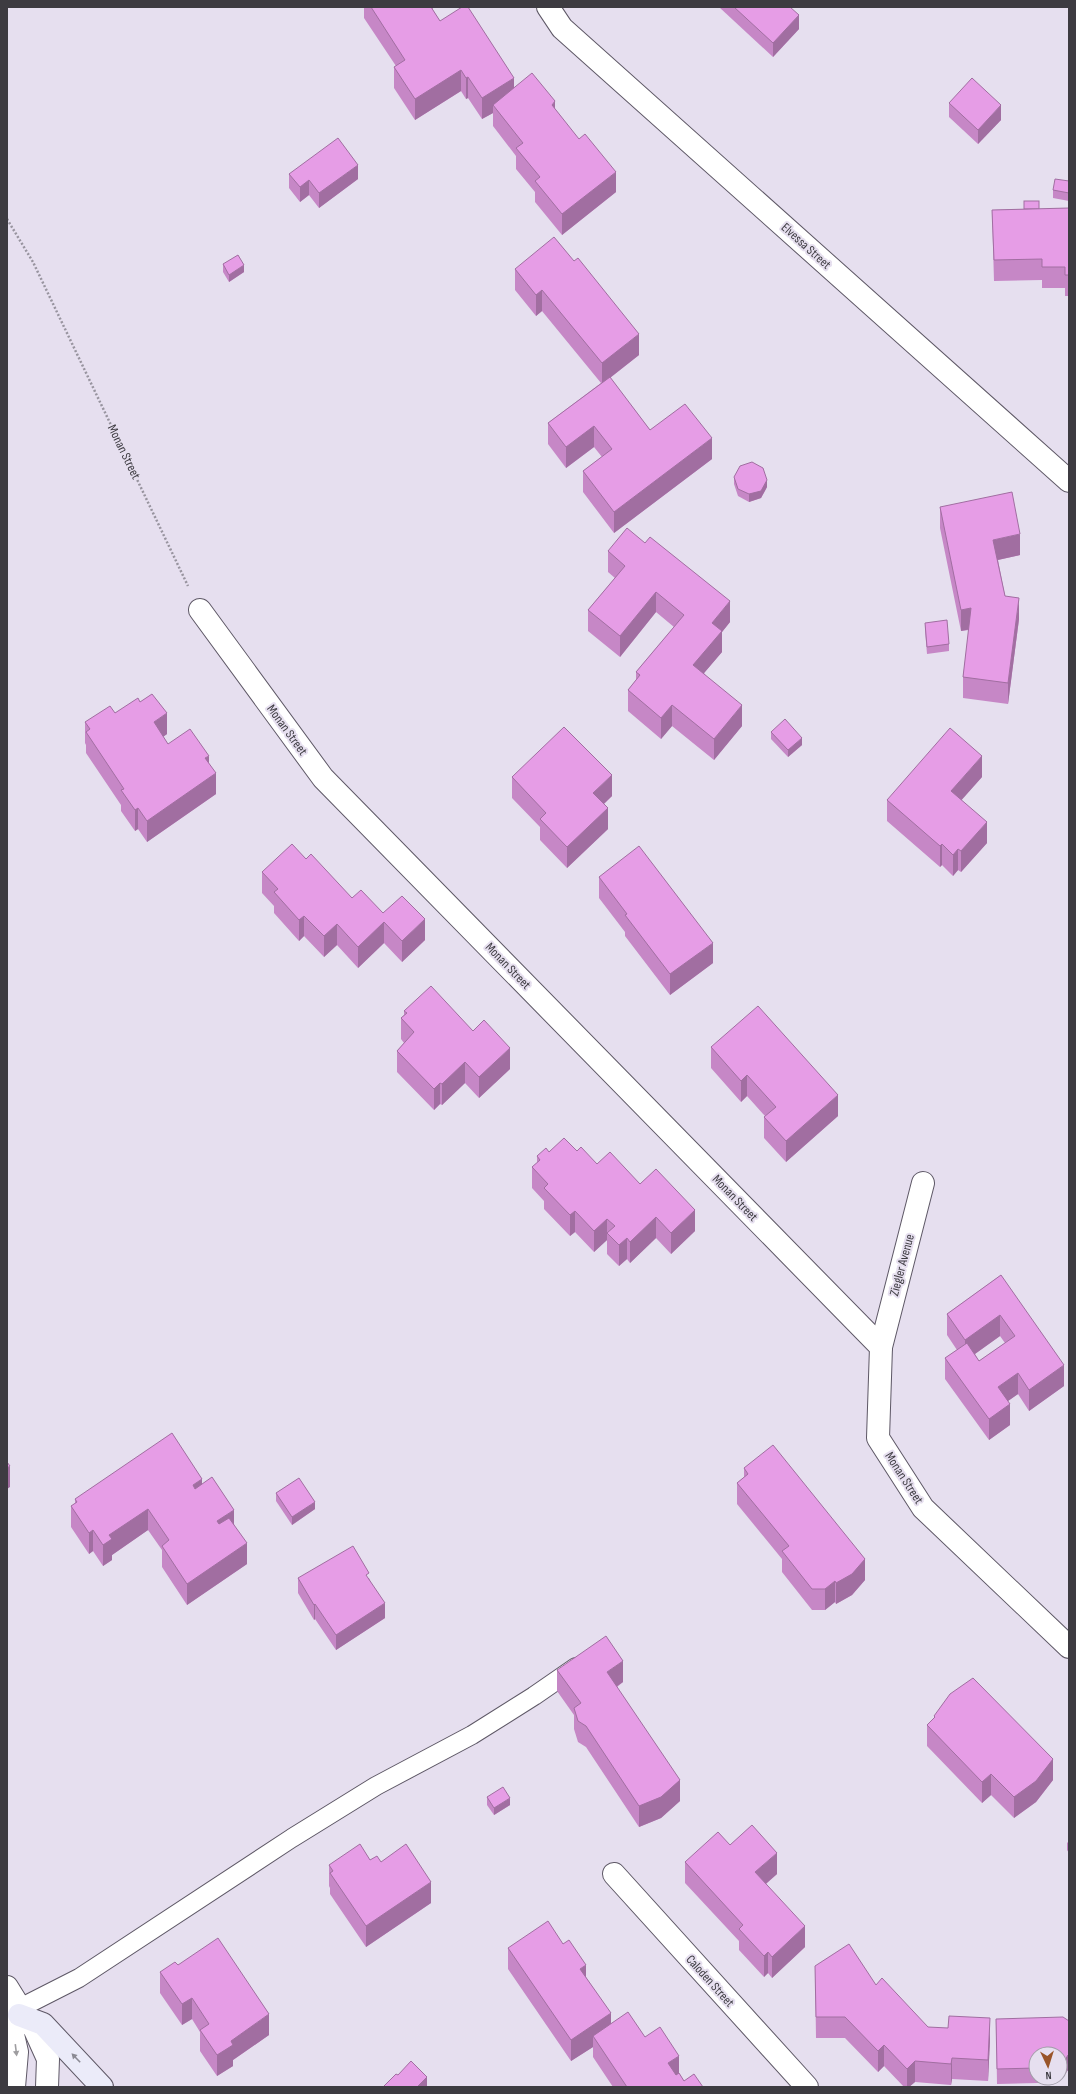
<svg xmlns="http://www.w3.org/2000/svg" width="1076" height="2094" font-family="'Sofia Sans Condensed',sans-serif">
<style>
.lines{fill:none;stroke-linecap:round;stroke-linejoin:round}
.service-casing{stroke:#5e5866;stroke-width:20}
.minor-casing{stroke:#5e5866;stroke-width:24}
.secondary-casing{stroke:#5e5866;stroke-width:24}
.path{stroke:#98949f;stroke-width:2.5;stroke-dasharray:2 2;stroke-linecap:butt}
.service{stroke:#fff;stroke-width:18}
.minor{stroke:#fff;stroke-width:22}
.secondary{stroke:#ebebf9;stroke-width:22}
.wall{fill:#c687c6;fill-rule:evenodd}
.shaded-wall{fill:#a16ea1}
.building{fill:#e69de6;stroke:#a16ea1}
.oneway{fill:#9e9da0}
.oneway2{fill:#8b8a94}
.labels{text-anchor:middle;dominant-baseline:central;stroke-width:4;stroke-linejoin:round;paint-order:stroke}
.street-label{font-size:13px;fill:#3d3b41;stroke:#e6dfef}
</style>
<rect width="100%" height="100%" fill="#e6dfef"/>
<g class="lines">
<defs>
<polyline id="service" points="20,2008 79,1978 292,1838 376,1786 472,1735 534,1696 576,1667"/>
<g id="minor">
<polyline points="548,7 562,28 1069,481"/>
<polyline points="200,610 323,778 881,1347 878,1438 923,1508 1069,1647"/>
<polyline points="881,1347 923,1183"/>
<polyline points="614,1874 807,2087"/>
<polyline points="7,1987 20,2008 12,2030 17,2052 14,2087"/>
<polyline points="19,2015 34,2028 48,2059 47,2087"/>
</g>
<polyline id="secondary" points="19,2015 43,2024 102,2087"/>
</defs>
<use href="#service" class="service-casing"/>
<use href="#minor" class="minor-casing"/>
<use href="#secondary" class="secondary-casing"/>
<polyline class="path" points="7,219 33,262 188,586"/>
<use href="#service" class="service"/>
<use href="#minor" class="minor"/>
<use href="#secondary" class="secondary"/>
</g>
<g class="wall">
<polygon points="364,7 433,7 433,10 440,21 514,88 555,109 616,192 562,235 535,202 535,192 516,169 516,156 493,126 493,113 482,119 468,98 466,99 461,91 415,120 394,88 394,67 396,66 364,18"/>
<polygon points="719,7 790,7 799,29 773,57"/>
<polygon points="949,103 1001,120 978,144 949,117"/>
<polygon points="289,174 358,179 319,208 309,195 300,202 289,188"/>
<polygon points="1069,181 1069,201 1053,198 1053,190"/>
<polygon points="1024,201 1039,209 1069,208 1069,296 1065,296 1065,288 1042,288 1042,280 994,281 992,210 1024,209"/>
<polygon points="223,264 244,272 229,282 223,272"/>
<polygon points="515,269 639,355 610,378 650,430 712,459 614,533 583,492 583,471 602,457 594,447 566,468 548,444 548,423 601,383 542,311 536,316 515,290"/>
<polygon points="734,477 767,487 761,498 749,502 738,496 734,484"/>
<polygon points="940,507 1020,555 998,560 1005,596 1019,619 1008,704 963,698 963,677 969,630 961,631 940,528"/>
<polygon points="608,551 730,622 722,632 722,652 704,673 742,726 714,760 672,726 661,739 628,711 628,690 636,680 636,672 674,627 656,612 620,657 588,631 588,610 615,578 608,572"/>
<polygon points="925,623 949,644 949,651 927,654 925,630"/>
<polygon points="140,702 167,734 163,737 168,744 209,763 216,794 147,842 138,829 135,831 121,811 121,805 86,753 86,745 85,743 85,722 115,713"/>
<polygon points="771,732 802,745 788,757 771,739"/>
<polygon points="512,777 612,796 604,804 608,829 567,868 540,840 540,827 512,798"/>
<polygon points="982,777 961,800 987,843 961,872 958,870 953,876 942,865 940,867 887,821 887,800"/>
<polygon points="306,859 352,898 383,913 425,940 402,962 384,943 358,968 337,945 324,957 304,936 299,941 274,913 274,906 262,893 262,872"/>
<polygon points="599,877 713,963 670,995 625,936 625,932 599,898"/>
<polygon points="404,1011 473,1031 510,1069 479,1098 465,1083 442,1105 440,1104 434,1110 397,1072 397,1051 404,1043 401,1039 401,1018 404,1015"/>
<polygon points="711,1047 838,1116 786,1162 764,1138 764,1117 765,1116 747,1096 741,1102 711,1068"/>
<polygon points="577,1151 597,1164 640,1184 695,1231 671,1254 656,1238 630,1263 627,1259 619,1266 607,1254 607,1240 594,1252 575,1232 570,1236 544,1209 544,1201 532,1188 532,1167 537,1163 537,1156 549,1152"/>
<path d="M1001 1275 1064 1386 1029 1411 1018 1394 1008 1401 1010 1425 989 1440 945 1379V1358L957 1350 947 1335V1314ZM1000 1336 1005 1343 979 1361 975 1354Z"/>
<polygon points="744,1468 865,1580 852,1595 836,1604 835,1602 825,1610 812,1610 782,1572 782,1559 737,1504 737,1483 744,1477"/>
<polygon points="202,1484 234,1524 247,1564 187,1605 162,1567 162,1550 148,1530 112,1555 112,1560 103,1566 93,1551 89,1554 71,1527 71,1506 75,1504 75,1499"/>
<polygon points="276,1493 315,1509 292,1525 276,1501"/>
<polygon points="298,1578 369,1578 385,1618 336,1650 315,1619 314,1620 298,1593"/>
<polygon points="557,1670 623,1682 617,1687 680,1801 661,1818 639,1827 586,1747 578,1742 574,1729 574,1715 557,1691"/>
<polygon points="934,1716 1053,1780 1036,1802 1014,1818 991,1795 982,1803 927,1746 927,1725 934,1719"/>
<polygon points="487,1797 510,1805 494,1815 487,1805"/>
<polygon points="1069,1841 1069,1853 1067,1850 1067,1843"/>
<polygon points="730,1845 777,1874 766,1884 805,1947 772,1978 768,1973 764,1977 739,1950 739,1941 685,1883 685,1862"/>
<polygon points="370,1860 431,1903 366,1947 330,1894 330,1888 329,1886 329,1865"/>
<polygon points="508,1948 586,1977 611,2024 645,2037 679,2074 684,2081 703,2087 613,2087 593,2057 593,2047 571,2061 508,1969"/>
<polygon points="178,1965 269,2035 233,2060 233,2066 217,2076 200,2051 200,2032 192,2019 182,2025 160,1993 160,1972"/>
<polygon points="815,1966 876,1985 928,2027 990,2039 988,2081 952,2079 951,2085 915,2082 909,2087 904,2087 884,2066 878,2072 845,2038 816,2038"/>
<polygon points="996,2019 1069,2021 1069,2070 1068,2070 1065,2074 1060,2070 1060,2054 1036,2054 1036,2078 1038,2078 1038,2083 997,2084"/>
</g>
<g class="shaded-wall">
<polygon points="799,15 799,29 773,57 773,43"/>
<polygon points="461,70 461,91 415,120 415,99"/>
<polygon points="468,77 468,98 466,99 466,78"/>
<polygon points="514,78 514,99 493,105 493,113 482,119 482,98"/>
<polygon points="555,101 555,122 552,105"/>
<polygon points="1001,105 1001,120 978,144 978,130"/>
<polygon points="358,165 358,179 319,208 319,193"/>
<polygon points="616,172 616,192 562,235 562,214"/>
<polygon points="309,180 309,195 300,202 300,187"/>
<polygon points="244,265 244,272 229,282 229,275"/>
<polygon points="542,290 542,311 536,316 536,295"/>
<polygon points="639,334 639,355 602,384 602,363"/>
<polygon points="594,426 594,447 566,468 566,447"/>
<polygon points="712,438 712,459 614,533 614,512"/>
<polygon points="767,480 767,487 761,498 749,502 749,494"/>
<polygon points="1020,534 1020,555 993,561 993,540"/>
<polygon points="656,592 656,612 620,657 620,636"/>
<polygon points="1019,598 1019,619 1008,704 1008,683"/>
<polygon points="730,601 730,622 722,632 722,652 693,686 693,665 712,623"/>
<polygon points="971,608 971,629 961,631 961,610"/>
<polygon points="672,705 672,726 661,739 661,718"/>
<polygon points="742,705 742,726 714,760 714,739"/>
<polygon points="167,713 167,734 154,743 154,722"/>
<polygon points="802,738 802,745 788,757 788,750"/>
<polygon points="209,756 209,777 205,758"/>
<polygon points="982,756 982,777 951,812 951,791"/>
<polygon points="216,773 216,794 147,842 147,821"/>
<polygon points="612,775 612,796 593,814 593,793"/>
<polygon points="138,808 138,829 135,831 135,810"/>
<polygon points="608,808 608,829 567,868 567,847"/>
<polygon points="987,822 987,843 961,872 961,851"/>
<polygon points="942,844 942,865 940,867 940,846"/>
<polygon points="958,849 958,870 953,876 953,855"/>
<polygon points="304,916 304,936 299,941 299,920"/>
<polygon points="425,919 425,940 402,962 402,941"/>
<polygon points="384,922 384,943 358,968 358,947"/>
<polygon points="337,924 337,945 324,957 324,936"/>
<polygon points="713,943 713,963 670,995 670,974"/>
<polygon points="510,1048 510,1069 479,1098 479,1077"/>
<polygon points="465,1062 465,1083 442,1105 442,1084"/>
<polygon points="747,1075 747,1096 741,1102 741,1081"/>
<polygon points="440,1083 440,1104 434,1110 434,1089"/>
<polygon points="838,1095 838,1116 786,1162 786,1141"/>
<polygon points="695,1210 695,1231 671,1254 671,1233"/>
<polygon points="575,1211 575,1232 570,1236 570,1215"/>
<polygon points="656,1217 656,1238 630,1263 630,1242"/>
<polygon points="607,1219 607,1240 594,1252 594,1231"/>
<polygon points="627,1238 627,1259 619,1266 619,1245"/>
<polygon points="1000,1315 1000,1336 965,1361 965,1340"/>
<polygon points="1064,1365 1064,1386 1029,1411 1029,1390"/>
<polygon points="1018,1373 1018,1394 998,1408 998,1387"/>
<polygon points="1010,1404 1010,1425 989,1440 989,1419"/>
<polygon points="10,1466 10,1487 7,1489 7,1468"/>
<polygon points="202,1479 202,1500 193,1485"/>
<polygon points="315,1502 315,1509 292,1525 292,1517"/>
<polygon points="148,1509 148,1530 112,1555 112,1560 103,1566 103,1545 109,1535"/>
<polygon points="234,1510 234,1531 217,1542 217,1521"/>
<polygon points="93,1530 93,1551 89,1554 89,1533"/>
<polygon points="247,1543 247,1564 187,1605 187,1584"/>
<polygon points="865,1559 865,1580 852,1595 836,1604 836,1583"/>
<polygon points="835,1581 835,1602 825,1610 825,1589"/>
<polygon points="385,1603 385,1618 336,1650 336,1635"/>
<polygon points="315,1604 315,1619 314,1620 314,1605"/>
<polygon points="623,1661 623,1682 607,1693 607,1672"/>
<polygon points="1053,1759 1053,1780 1036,1802 1014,1818 1014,1797"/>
<polygon points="991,1774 991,1795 982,1803 982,1782"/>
<polygon points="680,1780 680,1801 661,1818 639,1827 639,1806"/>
<polygon points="510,1798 510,1805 494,1815 494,1808"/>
<polygon points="777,1853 777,1874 755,1893 755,1872"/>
<polygon points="431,1882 431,1903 366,1947 366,1926"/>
<polygon points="805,1926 805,1947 772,1978 772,1957"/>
<polygon points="768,1952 768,1973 764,1977 764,1956"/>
<polygon points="586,1965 586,1986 580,1969"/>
<polygon points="192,1998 192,2019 182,2025 182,2004"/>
<polygon points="611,2013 611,2034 593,2036 593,2047 571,2061 571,2040"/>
<polygon points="269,2014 269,2035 233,2060 233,2066 217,2076 217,2055 231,2041"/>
<polygon points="990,2018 990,2039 988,2081 988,2060"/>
<polygon points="884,2045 884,2066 878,2072 878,2051"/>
<polygon points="1068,2055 1068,2070 1065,2074 1065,2060"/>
<polygon points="679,2056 679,2077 668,2084 668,2063"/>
<polygon points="952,2058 952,2079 951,2085 951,2064"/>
<polygon points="915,2061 915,2082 909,2087 907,2087 907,2069"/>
<polygon points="427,2077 427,2087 417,2087"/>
</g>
<g class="building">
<polygon points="371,7 431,7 440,21 462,7 468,7 514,78 482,98 468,77 466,78 461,70 415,99 394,67 405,60"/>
<polygon points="734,7 790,7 799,15 773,43"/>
<polygon points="532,73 555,101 552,105 579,139 585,134 616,172 562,214 535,181 540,177 516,148 523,143 493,105"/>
<polygon points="972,78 1001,105 978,130 949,103"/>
<polygon points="338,138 358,165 319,193 309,180 300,187 289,174"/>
<polygon points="1055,179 1069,181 1069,193 1053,190"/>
<rect x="1024" y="201" width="15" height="8"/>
<polygon points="1069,208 1069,275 1065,275 1065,267 1042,267 1042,259 994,260 992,210"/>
<polygon points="554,237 574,261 578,258 639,334 602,363 542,290 536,295 515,269"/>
<polygon points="238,255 244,265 229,275 223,264"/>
<polygon points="610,377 650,430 685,404 712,438 614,512 583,471 612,449 594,426 566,447 548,423"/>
<polygon points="752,462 763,468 767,480 761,491 749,494 738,489 734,477 740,466"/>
<polygon points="1012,492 1020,534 993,540 1005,596 1019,598 1008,683 963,677 971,608 961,610 940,507"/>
<polygon points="627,528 645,543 650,537 730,601 712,623 722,631 693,665 742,705 714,739 672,705 661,718 628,690 640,675 636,672 684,615 656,592 620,636 588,610 625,566 608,551"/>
<polygon points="947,620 949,644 927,647 925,623"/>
<polygon points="152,694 167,713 154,722 168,744 190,729 209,756 205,758 216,773 147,821 138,808 135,810 121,790 124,789 86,732 90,729 85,722 110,706 115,713 138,698 140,702"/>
<polygon points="785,719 802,738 788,750 771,732"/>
<polygon points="564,727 612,775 593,793 608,808 567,847 540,819 546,813 512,777"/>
<polygon points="950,728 982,756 951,791 987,822 961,851 958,849 953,855 942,844 940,846 887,800"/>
<polygon points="292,844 306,859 311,854 352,898 361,890 383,913 402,896 425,919 402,941 384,922 358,947 337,924 324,936 304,916 299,920 274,892 278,889 262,872"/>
<polygon points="639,846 713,943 670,974 625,915 627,914 599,877"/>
<polygon points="431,986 473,1031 484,1020 510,1048 479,1077 465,1062 442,1084 440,1083 434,1089 397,1051 414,1032 401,1018 407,1013 404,1011"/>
<polygon points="758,1006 838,1095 786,1141 764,1117 776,1107 747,1075 741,1081 711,1047"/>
<polygon points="564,1138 577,1151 581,1147 597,1164 610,1152 640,1184 656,1169 695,1210 671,1233 656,1217 630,1242 627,1238 619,1245 607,1233 615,1226 607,1219 594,1231 575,1211 570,1215 544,1188 548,1184 532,1167 540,1160 537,1156 546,1148 549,1152"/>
<polygon points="1001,1275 1064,1365 1029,1390 1018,1373 998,1387 1010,1404 989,1419 945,1358 967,1343 979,1361 1015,1336 1000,1315 965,1340 947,1314"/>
<polygon points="172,1433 202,1479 193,1485 195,1489 212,1477 234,1510 217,1521 219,1524 229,1518 247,1543 187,1584 162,1546 169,1540 148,1509 109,1535 112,1539 103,1545 93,1530 89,1533 71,1506 77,1502 75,1499"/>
<polygon points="773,1445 865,1559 852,1574 836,1583 835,1581 825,1589 812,1589 782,1551 789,1546 737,1483 748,1474 744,1468"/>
<polygon points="7,1462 10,1466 7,1468"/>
<polygon points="299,1478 315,1502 292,1517 276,1493"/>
<polygon points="353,1546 369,1573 366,1575 385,1603 336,1635 315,1604 314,1605 298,1578"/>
<polygon points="606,1636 623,1661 607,1672 680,1780 661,1797 639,1806 586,1726 578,1721 574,1708 581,1703 557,1670"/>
<polygon points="973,1678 1053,1759 1036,1781 1014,1797 991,1774 982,1782 927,1725 935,1717 934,1716 950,1694"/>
<polygon points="503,1787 510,1798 494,1808 487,1797"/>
<polygon points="752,1825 777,1853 755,1872 805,1926 772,1957 768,1952 764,1956 739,1929 743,1925 685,1862 718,1832 730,1845"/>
<polygon points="360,1844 370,1860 377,1856 381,1862 406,1844 431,1882 366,1926 330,1873 333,1871 329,1865"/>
<polygon points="548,1921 563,1944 569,1940 586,1965 580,1969 611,2013 571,2040 508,1948"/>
<polygon points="218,1938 269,2014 231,2041 233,2045 217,2055 200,2030 209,2024 192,1998 182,2004 160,1972 175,1962 178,1965"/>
<polygon points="849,1944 876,1985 882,1978 928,2027 948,2028 949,2016 990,2018 988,2060 952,2058 951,2064 915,2061 907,2069 884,2045 878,2051 845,2017 816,2017 815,1966"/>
<polygon points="628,2012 645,2037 660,2027 679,2056 668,2063 676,2075 679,2073 684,2081 694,2074 703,2087 627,2087 593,2036"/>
<polygon points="1063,2017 1069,2021 1069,2056 1068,2055 1065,2060 1060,2056 1060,2054 1057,2054 1056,2053 1036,2054 1036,2068 997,2069 996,2019"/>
<polygon points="411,2061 427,2077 417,2087 383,2087 396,2074 398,2075"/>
</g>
<defs><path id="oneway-solid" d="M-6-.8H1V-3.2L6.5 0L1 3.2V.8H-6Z"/></defs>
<use class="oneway" href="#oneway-solid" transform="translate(16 2050) rotate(83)"/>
<use class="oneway2" href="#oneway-solid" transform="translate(76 2058) rotate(-134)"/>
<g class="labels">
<g class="street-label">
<text transform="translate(806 246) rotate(42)">Elvessa Street</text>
<text transform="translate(124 452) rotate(64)">Monan Street</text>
<text transform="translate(287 730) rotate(54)">Monan Street</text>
<text transform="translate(508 966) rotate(46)">Monan Street</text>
<text transform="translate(735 1198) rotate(46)">Monan Street</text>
<text transform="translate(902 1265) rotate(-75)">Ziegler Avenue</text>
<text transform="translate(904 1478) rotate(57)">Monan Street</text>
<text transform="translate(710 1981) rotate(48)">Caloden Street</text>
</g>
</g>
<rect width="1076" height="2094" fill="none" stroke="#3d3b41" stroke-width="16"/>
<g transform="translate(1048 2066) rotate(176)"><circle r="19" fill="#e6dfef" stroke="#a29da9"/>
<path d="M0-3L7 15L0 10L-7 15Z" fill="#995429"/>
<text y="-6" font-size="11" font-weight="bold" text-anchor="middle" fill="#3d3b41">N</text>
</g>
</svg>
